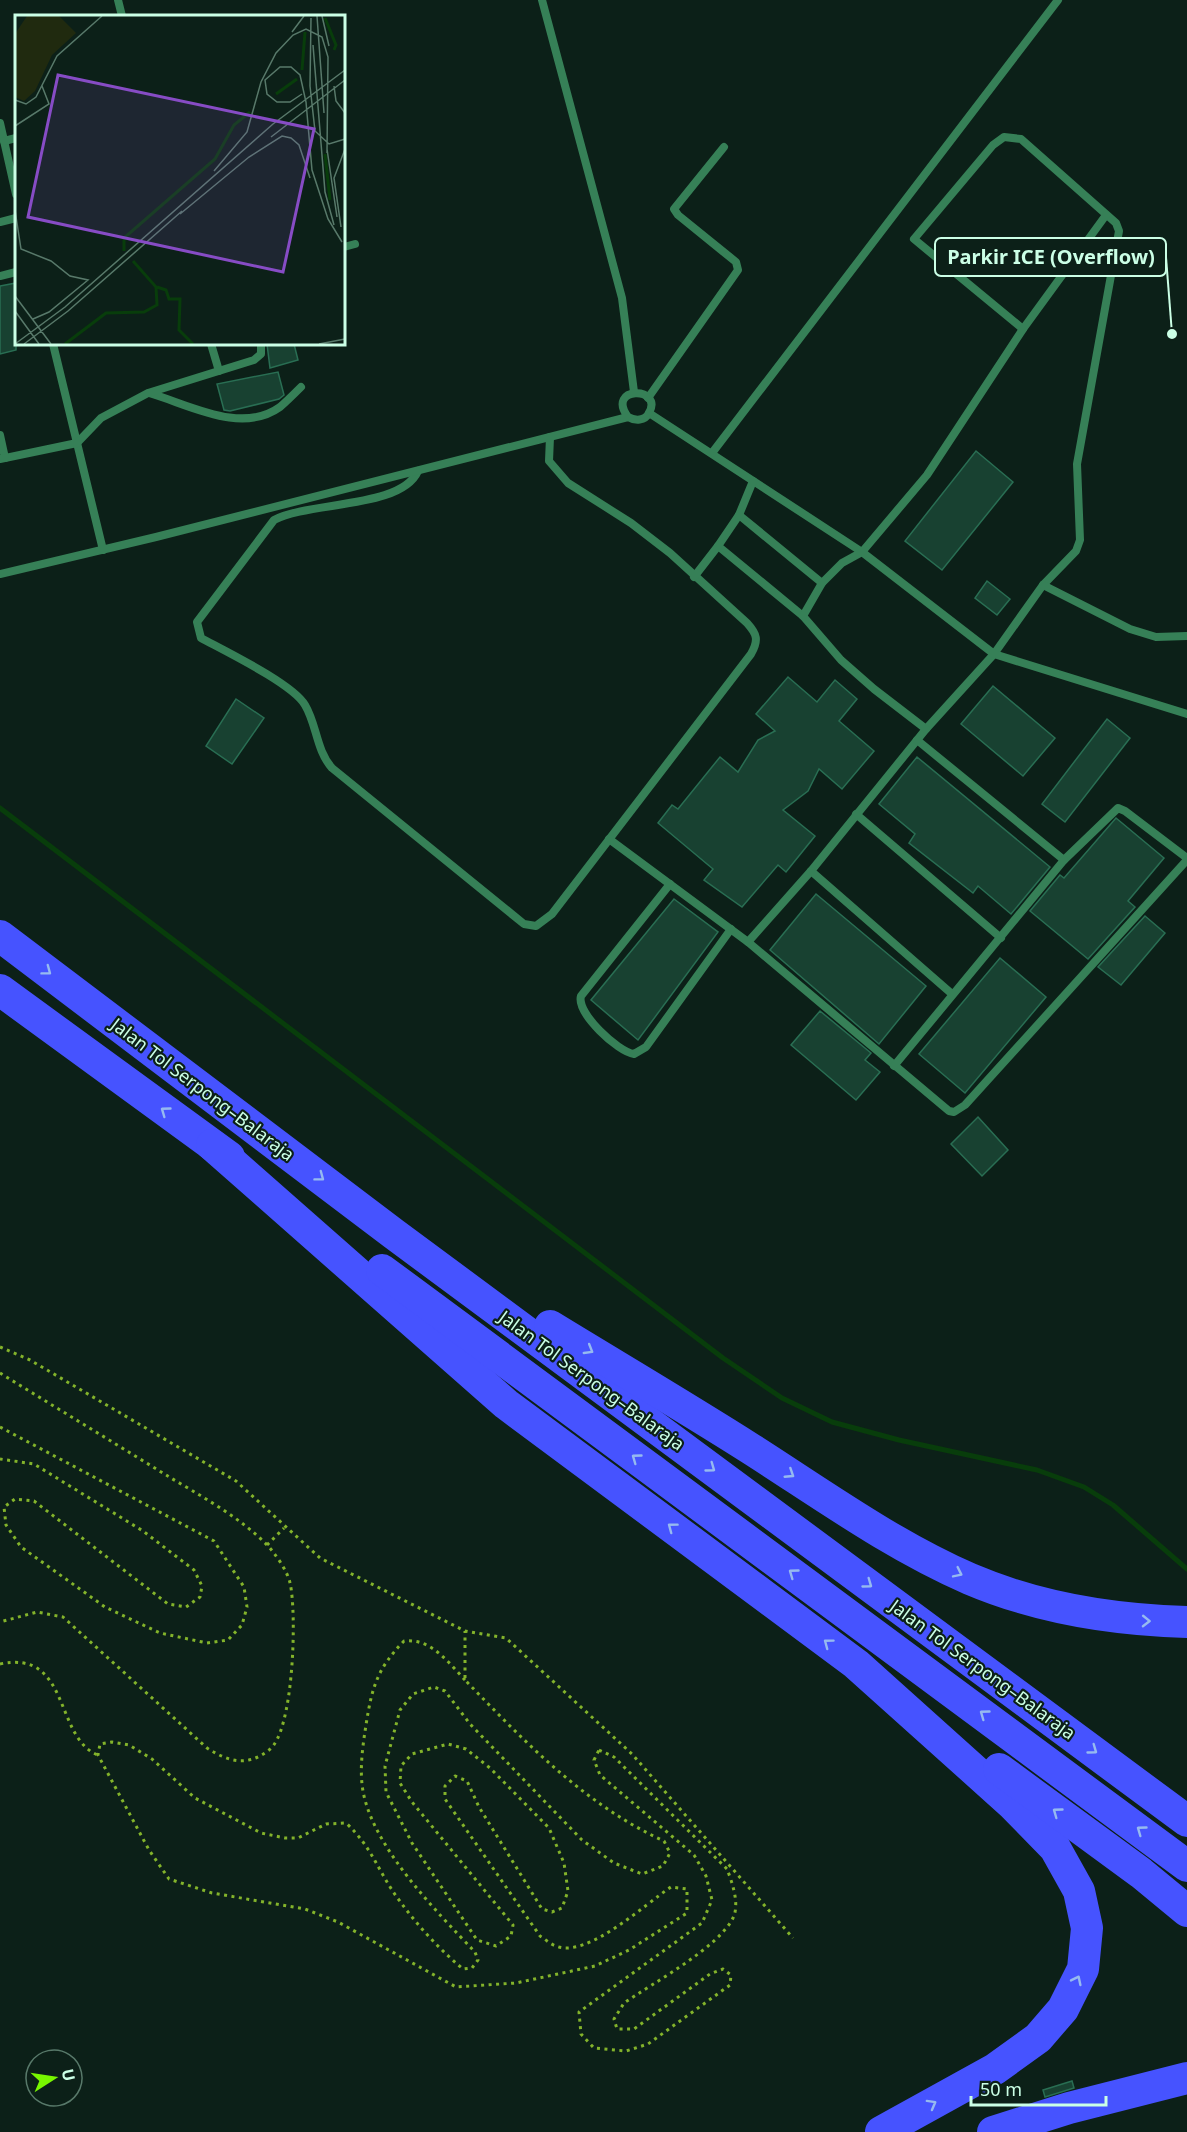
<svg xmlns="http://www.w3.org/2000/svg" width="1187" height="2132" font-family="'Noto Sans',sans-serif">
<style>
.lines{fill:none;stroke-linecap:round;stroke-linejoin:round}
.stream{stroke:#083d0b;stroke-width:5}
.building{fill:#184131;stroke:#296e53;stroke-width:1.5}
.path{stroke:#83b32b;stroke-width:3;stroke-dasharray:3 4.5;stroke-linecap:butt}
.lane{stroke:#368057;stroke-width:8}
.highway{stroke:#4653ff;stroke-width:32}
.oneway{stroke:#96baf0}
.labels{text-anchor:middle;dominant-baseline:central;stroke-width:4.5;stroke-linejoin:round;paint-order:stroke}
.street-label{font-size:18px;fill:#cbffe6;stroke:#0c2018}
.inset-river{fill:none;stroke:#083d0b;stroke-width:3}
.inset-road{fill:none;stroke:#58796a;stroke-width:1.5}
.view{fill:#874cc5;fill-opacity:0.15;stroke:#874cc5;stroke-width:3}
.inset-edge{fill:none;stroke:#cbffe6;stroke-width:3}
.leader{fill:none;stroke:#cbffe6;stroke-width:2}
.callout-dot{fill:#cbffe6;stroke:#0c2018;stroke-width:2}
.callout{fill:#0c2018;stroke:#cbffe6;stroke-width:2}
.callout-label{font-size:20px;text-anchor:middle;font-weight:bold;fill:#cbffe6}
</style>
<rect width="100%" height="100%" fill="#0c2018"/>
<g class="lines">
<polyline class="stream" points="0,808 723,1358 782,1398 832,1422 899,1440 1037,1470 1084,1487 1113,1505 1187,1569"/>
</g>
<g class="building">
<polygon points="16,283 16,350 0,354 0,286"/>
<polygon points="267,344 294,344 298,360 270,368"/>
<polygon points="278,372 284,395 279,399 230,411 224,410 217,384"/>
<polygon points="976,451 1013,482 942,570 905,541"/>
<polygon points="987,581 1010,599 997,615 975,598"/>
<polygon points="788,677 817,702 835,680 857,699 839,721 874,751 842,789 819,769 808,791 783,810 815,836 786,872 778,865 742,907 704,880 713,869 658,823 672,805 678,809 720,757 738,772 758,740 775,731 756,714"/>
<polygon points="993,686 1055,738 1023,776 961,724"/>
<polygon points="236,699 264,718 232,764 206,746"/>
<polygon points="1107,719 1130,738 1065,822 1042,804"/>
<polygon points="917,757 1050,867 1011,914 978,886 973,893 909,843 915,834 879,804"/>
<polygon points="1116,818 1164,858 1128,901 1135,907 1088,959 1030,911 1060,875 1064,878"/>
<polygon points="816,894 926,986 879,1044 770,950"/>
<polygon points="674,899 718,932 638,1040 591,1000"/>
<polygon points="1145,916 1165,933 1121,985 1098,967"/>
<polygon points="1000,958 1046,997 965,1093 919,1054"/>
<polygon points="820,1011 871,1053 865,1060 880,1072 856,1100 791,1045"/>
<polygon points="978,1117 1008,1150 982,1176 951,1144"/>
<polygon points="1072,2081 1074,2088 1045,2097 1043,2090"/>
</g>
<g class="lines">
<g class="path">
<polyline points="0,1347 30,1360 236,1481 320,1558 465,1631 506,1638 632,1754 793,1938"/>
<path d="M0 1373C55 1407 111 1441 166 1475 199 1495 240 1517 267 1545 275 1553 288 1572 290 1583 297 1612 294 1732 269 1750 247 1767 229 1762 207 1748L63 1617 37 1612 0 1622"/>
<polyline points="0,1427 214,1541 244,1587 247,1607 242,1625 228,1640 207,1643 160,1633 105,1607 21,1547 6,1525 4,1507 15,1499 34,1501 168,1604 186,1607 200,1597 202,1586 194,1570 143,1531 34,1464 0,1459"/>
<polyline points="267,1545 284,1528"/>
<path d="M0 1664C71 1649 54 1738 98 1755"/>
<path d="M465 1680C448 1662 431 1638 404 1641 377 1669 372 1687 366 1725 363 1744 360 1765 362 1784 368 1843 436 1911 475 1952L478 1960 472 1968 463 1969C439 1949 417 1925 399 1900 378 1872 373 1848 346 1823L326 1824 298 1838H285L261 1833 195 1798 152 1759 129 1745 112 1742 100 1744 98 1755 149 1850 169 1879 212 1893 305 1909 338 1922 456 1987 516 1983 595 1966 629 1950 687 1913V1889L671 1887C645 1904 587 1959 556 1946 550 1944 545 1939 540 1936L445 1799V1786L455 1776 467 1781 479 1807 542 1909 552 1912 562 1908 568 1891 564 1863 549 1828 490 1768 466 1749 448 1744 412 1754 401 1766 400 1783 412 1802 513 1925 511 1936 496 1946 477 1940 412 1843 386 1792 385 1766 400 1710 413 1694 434 1687 445 1691 470 1724 582 1840 614 1863 642 1874 663 1866 670 1853 664 1841C585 1805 524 1741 465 1680V1631"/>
<path d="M599 1750 614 1757 727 1869C732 1882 740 1904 733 1918 718 1948 653 1983 624 2003L614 2019 617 2029H634L710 1974 723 1969 731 1975 730 1985 648 2044 626 2051 594 2048 581 2034 579 2012 702 1923 712 1900 706 1876 694 1855 600 1775 594 1760Z"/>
</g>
<g class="lane">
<polyline points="118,0 122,16"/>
<polyline points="542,0 622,298 634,392"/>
<polyline points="0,123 16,194"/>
<polyline points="4,141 16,138"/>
<polyline points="0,222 16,218"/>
<polyline points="344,247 355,244"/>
<polyline points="0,276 16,272"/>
<polyline points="1023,329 914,239 993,145 1004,137 1021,139 1116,223 1119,231 1077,464 1080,540 1076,551 1043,585 994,654 926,729 811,871 748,942 949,1111 954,1112 965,1105 1187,860"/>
<polyline points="53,344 103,550"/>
<polyline points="211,344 219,371"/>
<path d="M149 393C188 404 241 435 280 407 287 401 294 394 301 387"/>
<polyline points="648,398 738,270 736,262 678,215 674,209 724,147"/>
<polyline points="649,413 862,552 994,654 1187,714"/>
<polyline points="0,435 5,458"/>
<polyline points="712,453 1058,0"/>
<polyline points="0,459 77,443 101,418 148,393 254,360 261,354 261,344"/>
<path d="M418 471C401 509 309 501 274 520L197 622 201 638C225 651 293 684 305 705 317 725 316 750 332 768L524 924 536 926 552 914 751 654C759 640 757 634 747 623L670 553 631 523 568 483 549 461 550 437"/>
<polyline points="753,481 739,515 718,546 803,616 841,660 874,689 926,729"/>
<polyline points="739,515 822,583"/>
<path d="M0 574 156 537 628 417C635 421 645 421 649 413 664 386 605 386 628 417"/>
<polyline points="694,577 718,546"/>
<polyline points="1043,585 1130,629 1156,637 1187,636"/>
<polyline points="803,616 822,583 842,563 862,552 927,475 1023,329 1106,215"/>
<polyline points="917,740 1064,860 1118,808 1125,811 1187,858"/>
<polyline points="856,814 1001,938"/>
<polyline points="609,839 748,942"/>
<polyline points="811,871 952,994"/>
<path d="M670 884 581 996C576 1013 618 1052 634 1054L646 1047 731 929"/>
<polyline points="894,1066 1064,860"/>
</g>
<g class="highway">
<polyline points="0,936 394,1234 1187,1821"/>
<polyline points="0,990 229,1157"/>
<polyline points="212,1145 506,1404 856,1664 1012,1804 1055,1848 1079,1891 1087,1928 1083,1969 1063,2009 1038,2038 995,2069 881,2132"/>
<polyline points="382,1270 1187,1866"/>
<path d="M550 1326C617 1367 685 1407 751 1449 823 1495 892 1545 970 1579 1038 1608 1114 1620 1187 1622"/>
<polyline points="999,1769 1141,1873 1187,1911"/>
<polyline points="993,2132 1069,2108 1187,2078"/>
</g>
</g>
<defs><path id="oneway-chevron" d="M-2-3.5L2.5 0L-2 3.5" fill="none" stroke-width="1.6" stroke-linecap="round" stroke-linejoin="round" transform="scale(1.5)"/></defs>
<g class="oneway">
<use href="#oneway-chevron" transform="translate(47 971) rotate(37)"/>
<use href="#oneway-chevron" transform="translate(165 1111) rotate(-144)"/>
<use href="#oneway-chevron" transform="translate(320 1177) rotate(37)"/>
<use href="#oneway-chevron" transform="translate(589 1350) rotate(31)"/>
<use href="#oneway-chevron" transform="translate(636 1458) rotate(-144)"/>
<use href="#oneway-chevron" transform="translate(711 1468) rotate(36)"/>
<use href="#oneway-chevron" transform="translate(790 1474) rotate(33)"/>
<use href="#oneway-chevron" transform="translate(672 1527) rotate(-143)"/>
<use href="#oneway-chevron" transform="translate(793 1573) rotate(-144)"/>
<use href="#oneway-chevron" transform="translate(958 1573) rotate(26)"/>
<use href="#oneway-chevron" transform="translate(868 1584) rotate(36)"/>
<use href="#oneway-chevron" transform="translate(1146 1621) rotate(1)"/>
<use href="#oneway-chevron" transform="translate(828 1643) rotate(-143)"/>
<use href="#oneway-chevron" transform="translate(984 1714) rotate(-144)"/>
<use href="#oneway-chevron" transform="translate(1093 1750) rotate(36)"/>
<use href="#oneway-chevron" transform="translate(1057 1812) rotate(-144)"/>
<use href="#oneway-chevron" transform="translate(1141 1830) rotate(-144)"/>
<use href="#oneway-chevron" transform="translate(1077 1980) rotate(-64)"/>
<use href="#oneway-chevron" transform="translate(932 2104) rotate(-29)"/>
</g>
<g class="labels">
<g class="street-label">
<text transform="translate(203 1089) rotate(37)">Jalan Tol Serpong–Balaraja</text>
<text transform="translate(592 1380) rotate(36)">Jalan Tol Serpong–Balaraja</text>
<text transform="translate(983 1669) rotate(36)">Jalan Tol Serpong–Balaraja</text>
</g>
</g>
<g transform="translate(15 15)">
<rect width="330" height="330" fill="#0c2018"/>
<path d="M12 1H44L61 18 37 40 20 76 9 86 0 82V19Z" fill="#202a0f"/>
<path class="inset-river" d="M310 3 321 30 319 35M287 55 290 17M261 79 282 64M310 139 315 185M109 236V223L200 144 219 110 235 97M142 272 151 275 154 284H165L164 315 178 329M50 329 91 298 129 297 142 290 141 272 118 246"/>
<path class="inset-road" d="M302 1 309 98M307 1 314 31M296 3 295 71 300 116 314 129 330 124M277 17 289 1M298 30 310 177 319 210M319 71 321 86 330 98M287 79 275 87H262L252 79 250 65 265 52H276L285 60 291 87 297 155 313 204 327 227M0 85 11 89 21 82 42 41 87 1M0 111 34 89 27 71M256 122 330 65M312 134 322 202M199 156 232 117 246 67 261 38 278 20 291 14 307 22 313 42 312 138M0 195 6 234 36 246 55 261 73 265 34 297 18 304M165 199 234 142 267 121 276 123 284 130 295 163M326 212 319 163 330 134M0 281 36 329M0 296 24 329M0 329 50 292 258 109 330 55M9 329 53 296 167 196M304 329 330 324"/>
<path class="view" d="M43 60 299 114 268 257 13 202Z"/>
<rect width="330" height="330" class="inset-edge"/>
</g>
<path class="leader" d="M1172 334L1166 257"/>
<circle class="callout-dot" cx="1172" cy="334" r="6"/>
<rect class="callout" x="935" y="238" width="231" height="38" rx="6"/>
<g class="callout-label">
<text x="1051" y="264">Parkir ICE (Overflow)</text>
</g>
<g transform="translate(54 2078) rotate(78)"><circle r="28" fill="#0c2018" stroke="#58796a" stroke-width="1.5"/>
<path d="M0-4.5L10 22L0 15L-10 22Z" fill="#78f600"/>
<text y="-9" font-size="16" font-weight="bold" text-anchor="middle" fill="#cbffe6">U</text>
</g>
<path d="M971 2096v9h135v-9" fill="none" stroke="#cbffe6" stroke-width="3"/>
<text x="980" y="2096" font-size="18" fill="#cbffe6" stroke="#0c2018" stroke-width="4.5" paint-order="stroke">50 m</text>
</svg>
